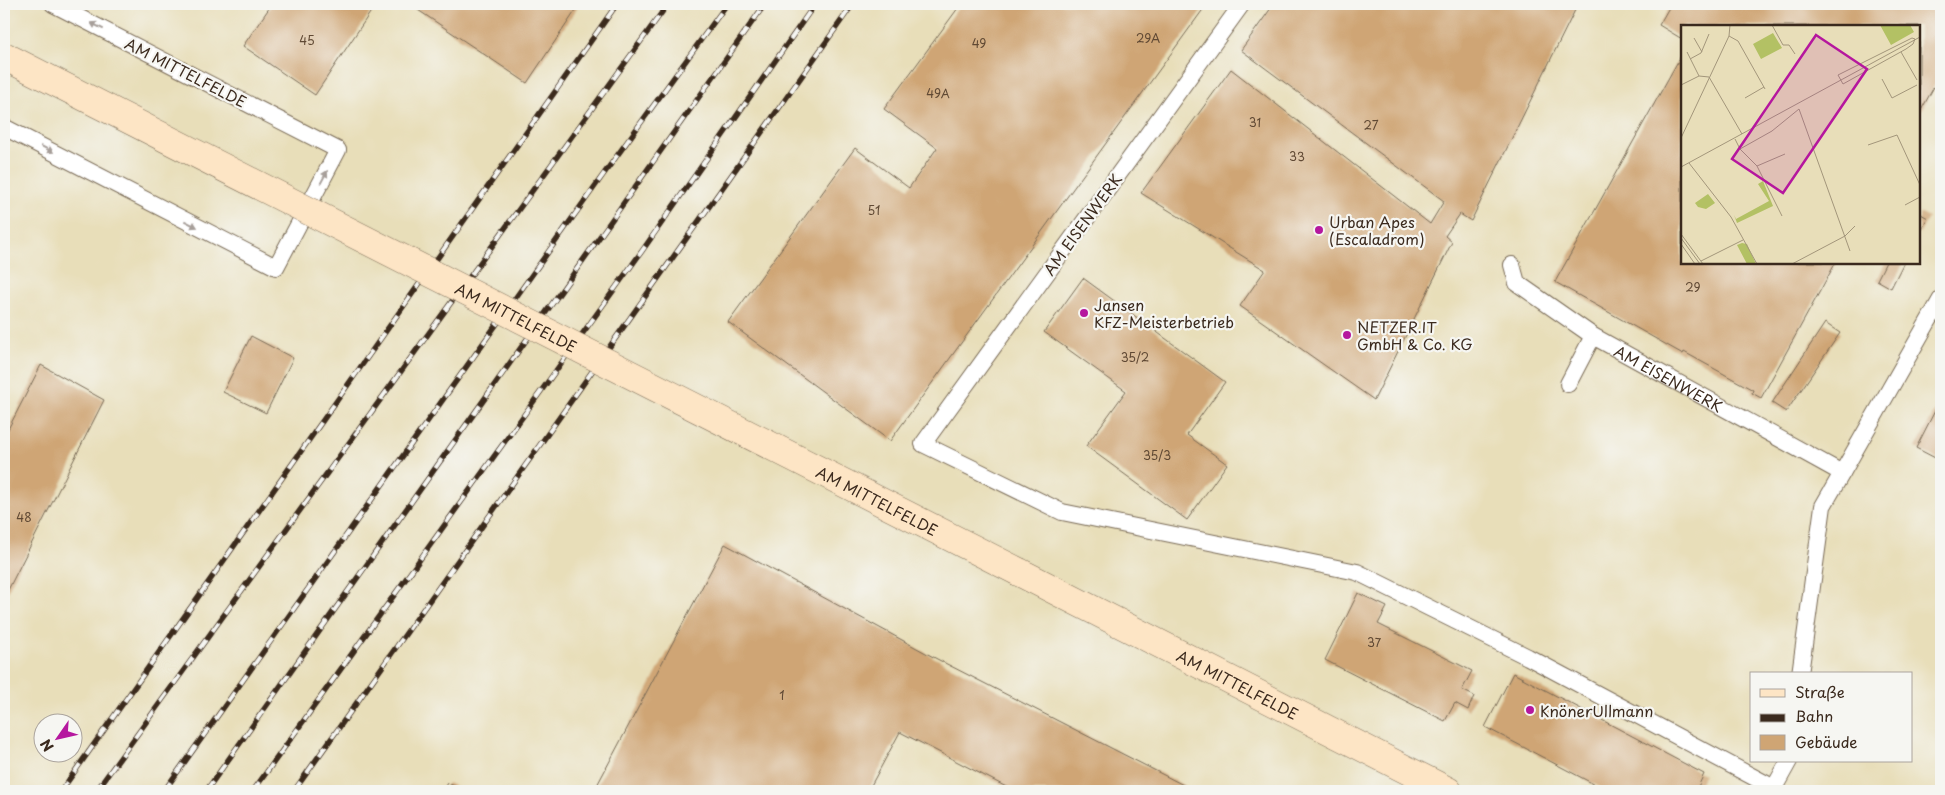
<svg xmlns="http://www.w3.org/2000/svg" width="1945" height="795" font-family="'Playpen Sans',sans-serif">
<style>
.building{fill:#cfa574}
.lines{fill:none;stroke-linecap:round;stroke-linejoin:round}
.lane-casing{stroke:#786954;stroke-width:18}
.secondary-casing{stroke:#786954;stroke-width:29}
.lane{stroke:#fff;stroke-width:16}
.secondary{stroke:#fde5c5;stroke-width:28}
.rail-casing{stroke:#3b2a1e;stroke-width:5.5}
.rail{stroke:#f6f6f2;stroke-width:4;stroke-dasharray:11;stroke-linecap:butt}
.secondary-bridge-casing{stroke:#786954;stroke-width:29;stroke-linecap:butt}
.secondary-bridge{stroke:#fde5c5;stroke-width:28}
.oneway{fill:#a79f9a}
.poi-dot{fill:#b5179e;stroke:#f6f6f2;stroke-width:2}
.labels{text-anchor:middle;dominant-baseline:central;stroke-width:4.5;stroke-linejoin:round;paint-order:stroke}
.number-label{font-size:12px;fill:#604934}
.street-label{font-size:15px;fill:#3b2a1e;stroke:#f6f6f2}
.poi-label{font-size:15px;fill:#3b2a1e;stroke:#f6f6f2;text-anchor:start}
.inset-road{fill:none;stroke:#a3967b;stroke-width:1}
.view{fill:#b5179e;fill-opacity:0.15;stroke:#b5179e;stroke-width:2.5}
.inset-edge{fill:none;stroke:#3b2a1e;stroke-width:2.5}
</style>
<rect width="100%" height="100%" fill="#f6f6f2"/>
<filter id="ink" filterUnits="userSpaceOnUse"><feTurbulence type="fractalNoise" baseFrequency=".02" numOctaves="2"/><feDisplacementMap in="SourceGraphic" scale="10" xChannelSelector="R" yChannelSelector="G"/><feConvolveMatrix kernelMatrix="1 2 1 2 8 2 1 2 1" color-interpolation-filters="sRGB"/></filter>
<filter id="wash" filterUnits="userSpaceOnUse"><feTurbulence type="fractalNoise" baseFrequency=".0096" numOctaves="4" result="noise"/><feDisplacementMap in="SourceGraphic" scale="20" xChannelSelector="R" yChannelSelector="G"/><feGaussianBlur stdDeviation="1.12" result="paint"/><feColorMatrix in="noise" values="0 0 0 0 0 0 0 0 0 0 0 0 0 0 0 0 0 1.4 0 .05"/><feComposite in="paint" operator="in"/></filter>
<g filter="url(#wash)">
<rect width="100%" height="100%" fill="#e8deb9"/>
<g id="blocks">
<g class="building">
<polygon points="272,4 376,4 315,95 243,46"/>
<polygon points="409,4 580,4 527,83"/>
<polygon points="961,4 1207,4 890,441 728,322 855,148 909,188 937,148 884,109"/>
<polygon points="1274,4 1578,4 1471,221 1460,214 1445,236 1452,242 1374,400 1240,306 1265,270 1141,193 1231,69 1430,224 1444,201 1241,50"/>
<polygon points="1671,4 1941,4 1941,74 1919,114 1919,26 1682,26 1682,39 1659,25"/>
<polygon points="1682,54 1682,262 1836,262 1761,398 1752,393 1753,390 1684,352 1683,354 1674,349 1555,282"/>
<polygon points="1919,213 1928,218 1919,235"/>
<polygon points="1886,262 1904,262 1891,288 1877,280"/>
<polygon points="1083,278 1225,382 1187,435 1227,464 1187,520 1086,446 1126,391 1044,332"/>
<polygon points="1825,323 1840,333 1786,412 1772,403"/>
<polygon points="251,336 293,358 266,413 223,392"/>
<polygon points="41,365 104,400 4,598 4,437"/>
<polygon points="1941,399 1941,461 1916,448"/>
<polygon points="725,544 937,659 1195,791 1014,791 900,732 868,791 594,791"/>
<polygon points="1358,593 1387,607 1378,624 1472,671 1462,690 1474,696 1468,710 1455,703 1445,721 1325,660"/>
<polygon points="1513,673 1704,774 1696,791 1607,791 1485,727"/>
<polygon points="448,783 465,791 443,791"/>
</g>
</g>
</g>
<g filter="url(#ink)">
<use href="#blocks" fill-opacity="0" stroke="#786954" stroke-width="1"/>
<g class="lines">
<defs>
<g id="lane">
<polyline points="1242,4 923,444 1062,512 1357,572 1528,657 1774,788 1772,791"/>
<polyline points="4,127 276,267 338,150 53,4"/>
<path id="s1" d="M1512 265 1517 283 1593 336 1842 473 1823 506 1800 674"/>
<polyline points="1568,384 1593,336"/>
<polyline points="1842,473 1941,299"/>
<polyline points="1774,788 1789,761"/>
</g>
<g id="secondary">
<path id="s2" d="M1019 572 1448 791"/>
</g>
</defs>
<use href="#lane" class="lane-casing"/>
<use href="#secondary" class="secondary-casing"/>
<use href="#lane" class="lane"/>
<use href="#secondary" class="secondary"/>
<defs>
<g id="rail">
<polyline points="61,791 617,4"/>
<polyline points="96,791 668,4"/>
<polyline points="164,791 603,175 727,4"/>
<polyline points="206,791 765,4"/>
<polyline points="253,791 642,251 815,4"/>
<polyline points="294,791 853,4"/>
</g>
</defs>
<use href="#rail" class="rail-casing"/>
<use href="#rail" class="rail"/>
<defs>
<g id="secondary-bridge">
<path id="s3" d="M4 56 1019 572"/>
</g>
</defs>
<use href="#secondary-bridge" class="secondary-bridge-casing"/>
<use href="#secondary-bridge" class="secondary-bridge"/>
</g>
<defs><path id="oneway-solid" d="M-6-.8H1V-3.2L6.5 0L1 3.2V.8H-6Z" transform="scale(1.25)"/></defs>
<g class="oneway">
<use href="#oneway-solid" transform="translate(97 26) rotate(-153)"/>
<use href="#oneway-solid" transform="translate(47 149) rotate(27)"/>
<use href="#oneway-solid" transform="translate(324 177) rotate(-62)"/>
<use href="#oneway-solid" transform="translate(191 224) rotate(27)"/>
</g>
</g>
<g class="poi-dot">
<circle cx="1319" cy="230" r="5"/>
<circle cx="1084" cy="313" r="5"/>
<circle cx="1347" cy="335" r="5"/>
<circle cx="1530" cy="710" r="5"/>
</g>
<g class="labels">
<g class="number-label">
<text x="1148" y="38">29A</text>
<text x="307" y="40">45</text>
<text x="979" y="43">49</text>
<text x="938" y="93">49A</text>
<text x="1255" y="122">31</text>
<text x="1371" y="125">27</text>
<text x="1297" y="156">33</text>
<text x="874" y="210">51</text>
<text x="1693" y="287">29</text>
<text x="1135" y="357">35/2</text>
<text x="1157" y="455">35/3</text>
<text x="24" y="517">48</text>
<text x="1374" y="642">37</text>
<text x="782" y="695">1</text>
</g>
<g class="street-label">
<text transform="translate(186 72) rotate(27)">AM MITTELFELDE</text>
<text transform="translate(1082 224) rotate(-54)">AM EISENWERK</text>
<text stroke="none"><textPath href="#s3" startOffset="575">AM MITTELFELDE</textPath></text>
<text stroke="none"><textPath href="#s1" startOffset="198">AM EISENWERK</textPath></text>
<text stroke="none"><textPath href="#s3" startOffset="980">AM MITTELFELDE</textPath></text>
<text stroke="none"><textPath href="#s2" startOffset="246">AM MITTELFELDE</textPath></text>
</g>
<g class="poi-label">
<text x="1329" y="221">Urban Apes<tspan x="1329" dy="17">(Escaladrom)</tspan></text>
<text x="1094" y="304">Jansen<tspan x="1094" dy="17">KFZ-Meisterbetrieb</tspan></text>
<text x="1357" y="326">NETZER.IT<tspan x="1357" dy="17">GmbH &amp; Co. KG</tspan></text>
<text x="1540" y="710">KnönerUllmann</text>
</g>
</g>
<g transform="translate(1681 25)">
<rect width="239" height="239" fill="#e8deb9"/>
<path d="M199 0H229L233 7 210 20ZM92 8 101 23 80 34 72 19ZM82 156 92 181 56 198 53 190 55 194 88 176 77 159ZM27 169 34 178 25 184 17 182 14 178ZM61 218 66 219 75 239H66L56 220Z" fill="#b3c164"/>
<path class="inset-road" d="M91 0 102 20H108L114 29M48 11 57 16 84 64M13 13 21 27M231 13 234 14 232 19 225 24 162 59 157 50ZM6 27 18 51M220 27 236 55M9 34 20 28 28 9M201 54 211 73 236 60M0 60 18 51 28 52 61 109M64 73 83 62M0 113 48 11 49 0M54 114 59 124 91 106 118 84 169 226M187 120 216 110 239 160M59 124 76 141 104 129M8 138 50 192 76 239M76 141 101 191M0 142 239 12M224 180 239 172M0 209 22 239M0 213 19 239M0 219 14 239M20 236 62 215M111 239 164 211 174 201"/>
<path class="view" d="M135 10 186 44 102 168 51 134Z"/>
<rect width="239" height="239" class="inset-edge"/>
</g>
<rect width="1945" height="795" fill="none" stroke="#f6f6f2" stroke-width="20"/>
<rect x="1750" y="672" width="162" height="90" fill="#f6f6f2" stroke="#aba49d"/>
<rect x="1760" y="689" width="25" height="8" fill="#fde5c5" stroke="#aba49d"/>
<text x="1795" y="698" font-size="15" fill="#3b2a1e">Straße</text>
<rect x="1760" y="714" width="25" height="8" fill="#3b2a1e" stroke="#aba49d"/>
<text x="1795" y="722" font-size="15" fill="#3b2a1e">Bahn</text>
<rect x="1760" y="735" width="25" height="15" fill="#cfa574" stroke="#aba49d"/>
<text x="1795" y="748" font-size="15" fill="#3b2a1e">Gebäude</text>
<g transform="translate(58 738) rotate(236)"><circle r="24" fill="#f6f6f2" stroke="#aba49d"/>
<path d="M0-4L9 19L0 12L-9 19Z" fill="#b5179e"/>
<text y="-8" font-size="14" font-weight="bold" text-anchor="middle" fill="#3b2a1e">N</text>
</g>
</svg>
